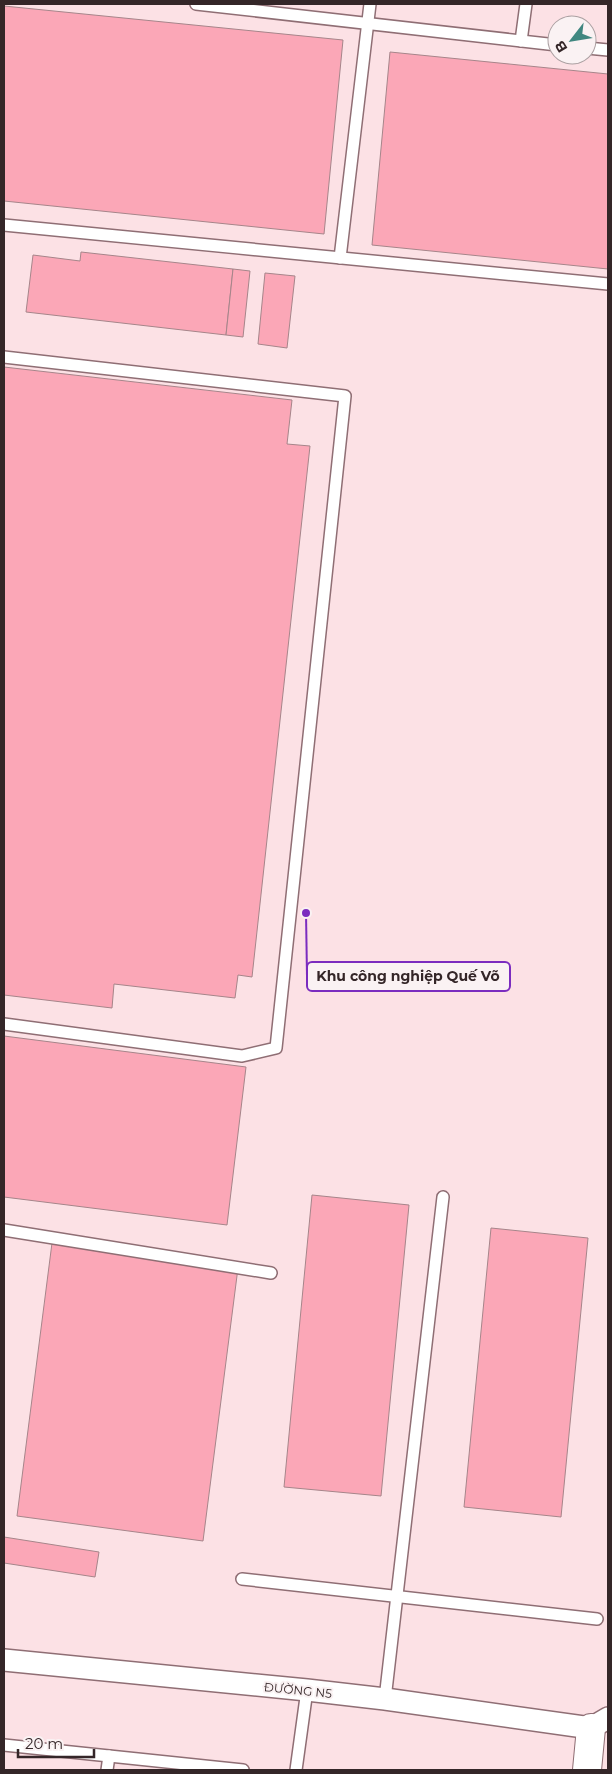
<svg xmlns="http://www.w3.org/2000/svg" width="612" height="1774" font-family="Montserrat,sans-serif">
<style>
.built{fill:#fce1e5;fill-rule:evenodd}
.building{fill:#fba7b7;stroke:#a6858a}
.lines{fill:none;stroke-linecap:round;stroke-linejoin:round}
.service-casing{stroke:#8f6e74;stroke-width:14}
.minor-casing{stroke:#8f6e74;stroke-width:24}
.tertiary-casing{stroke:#8f6e74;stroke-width:30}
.service{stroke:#fff;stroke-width:11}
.minor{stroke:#fff;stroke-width:21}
.tertiary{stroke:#fff;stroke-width:28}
.labels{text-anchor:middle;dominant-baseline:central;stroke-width:4;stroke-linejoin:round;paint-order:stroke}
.street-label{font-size:12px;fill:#342628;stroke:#faf2f3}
.leader{fill:none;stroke:#7b2cbf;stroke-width:2}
.callout-dot{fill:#7b2cbf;stroke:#faf2f3;stroke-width:2}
.callout{fill:#faf2f3;stroke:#7b2cbf;stroke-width:2}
.callout-label{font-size:14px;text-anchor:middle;font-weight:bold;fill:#342628}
</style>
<rect width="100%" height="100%" fill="#faf2f3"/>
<path class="built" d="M4 4H608V1770H4ZM557 25H587V55H557Z"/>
<g class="building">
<polygon points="4,6 343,40 324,234 4,201"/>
<polygon points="390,52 608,74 608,269 372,245"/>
<polygon points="81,252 233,269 226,335 26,312 33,255 80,261"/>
<polygon points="233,269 250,271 243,337 226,335"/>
<polygon points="265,273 295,276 287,348 258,344"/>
<polygon points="4,367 292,400 287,444 310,446 252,977 238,975 235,998 114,984 112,1008 4,995"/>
<polygon points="4,1036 246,1067 227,1225 4,1197"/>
<polygon points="312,1195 409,1205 381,1496 284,1487"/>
<polygon points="491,1228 588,1238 561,1517 464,1507"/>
<polygon points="52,1243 238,1268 203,1541 17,1516"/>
<polygon points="4,1537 99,1552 95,1577 4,1563"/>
</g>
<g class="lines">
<defs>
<g id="service">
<polyline points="196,4 557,45"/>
<polyline points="521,41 526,4"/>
<polyline points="587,48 608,50"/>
<polyline points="4,225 608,284"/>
<polyline points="340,258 370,4"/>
<polyline points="4,357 345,396 276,1048 242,1056 4,1024"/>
<polyline points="4,1230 271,1273"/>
<polyline points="242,1579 597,1619"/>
<polyline points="385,1699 443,1197"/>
<polyline points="4,1745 243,1770"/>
<polyline points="107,1770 109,1756"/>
<polyline points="296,1770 307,1690"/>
</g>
<polyline id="minor" points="4,1660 307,1690 385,1699 591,1728 608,1718"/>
<polyline id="tertiary" points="587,1770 591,1728"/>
</defs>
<use href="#service" class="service-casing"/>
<use href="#minor" class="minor-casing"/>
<use href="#tertiary" class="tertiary-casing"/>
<use href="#service" class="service"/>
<use href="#minor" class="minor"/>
<use href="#tertiary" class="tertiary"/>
</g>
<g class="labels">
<g class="street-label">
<text transform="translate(298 1690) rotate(6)">ĐƯỜNG N5</text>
</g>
</g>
<path class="leader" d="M306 913L307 976"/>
<circle class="callout-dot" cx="306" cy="913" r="5"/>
<rect class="callout" x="307" y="962" width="203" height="29" rx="5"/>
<g class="callout-label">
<text x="408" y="981">Khu công nghiệp Quế Võ</text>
</g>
<rect width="612" height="1774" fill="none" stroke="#342628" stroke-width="10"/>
<g transform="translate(572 40) rotate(239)"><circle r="24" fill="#faf2f3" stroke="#aba0a2"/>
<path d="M0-4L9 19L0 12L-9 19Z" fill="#408780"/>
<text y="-8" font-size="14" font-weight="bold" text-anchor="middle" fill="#342628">B</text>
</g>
<path d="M18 1749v8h76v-8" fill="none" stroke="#342628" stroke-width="2.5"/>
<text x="25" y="1749" font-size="15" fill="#342628" stroke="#faf2f3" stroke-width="4" paint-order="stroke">20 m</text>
</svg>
